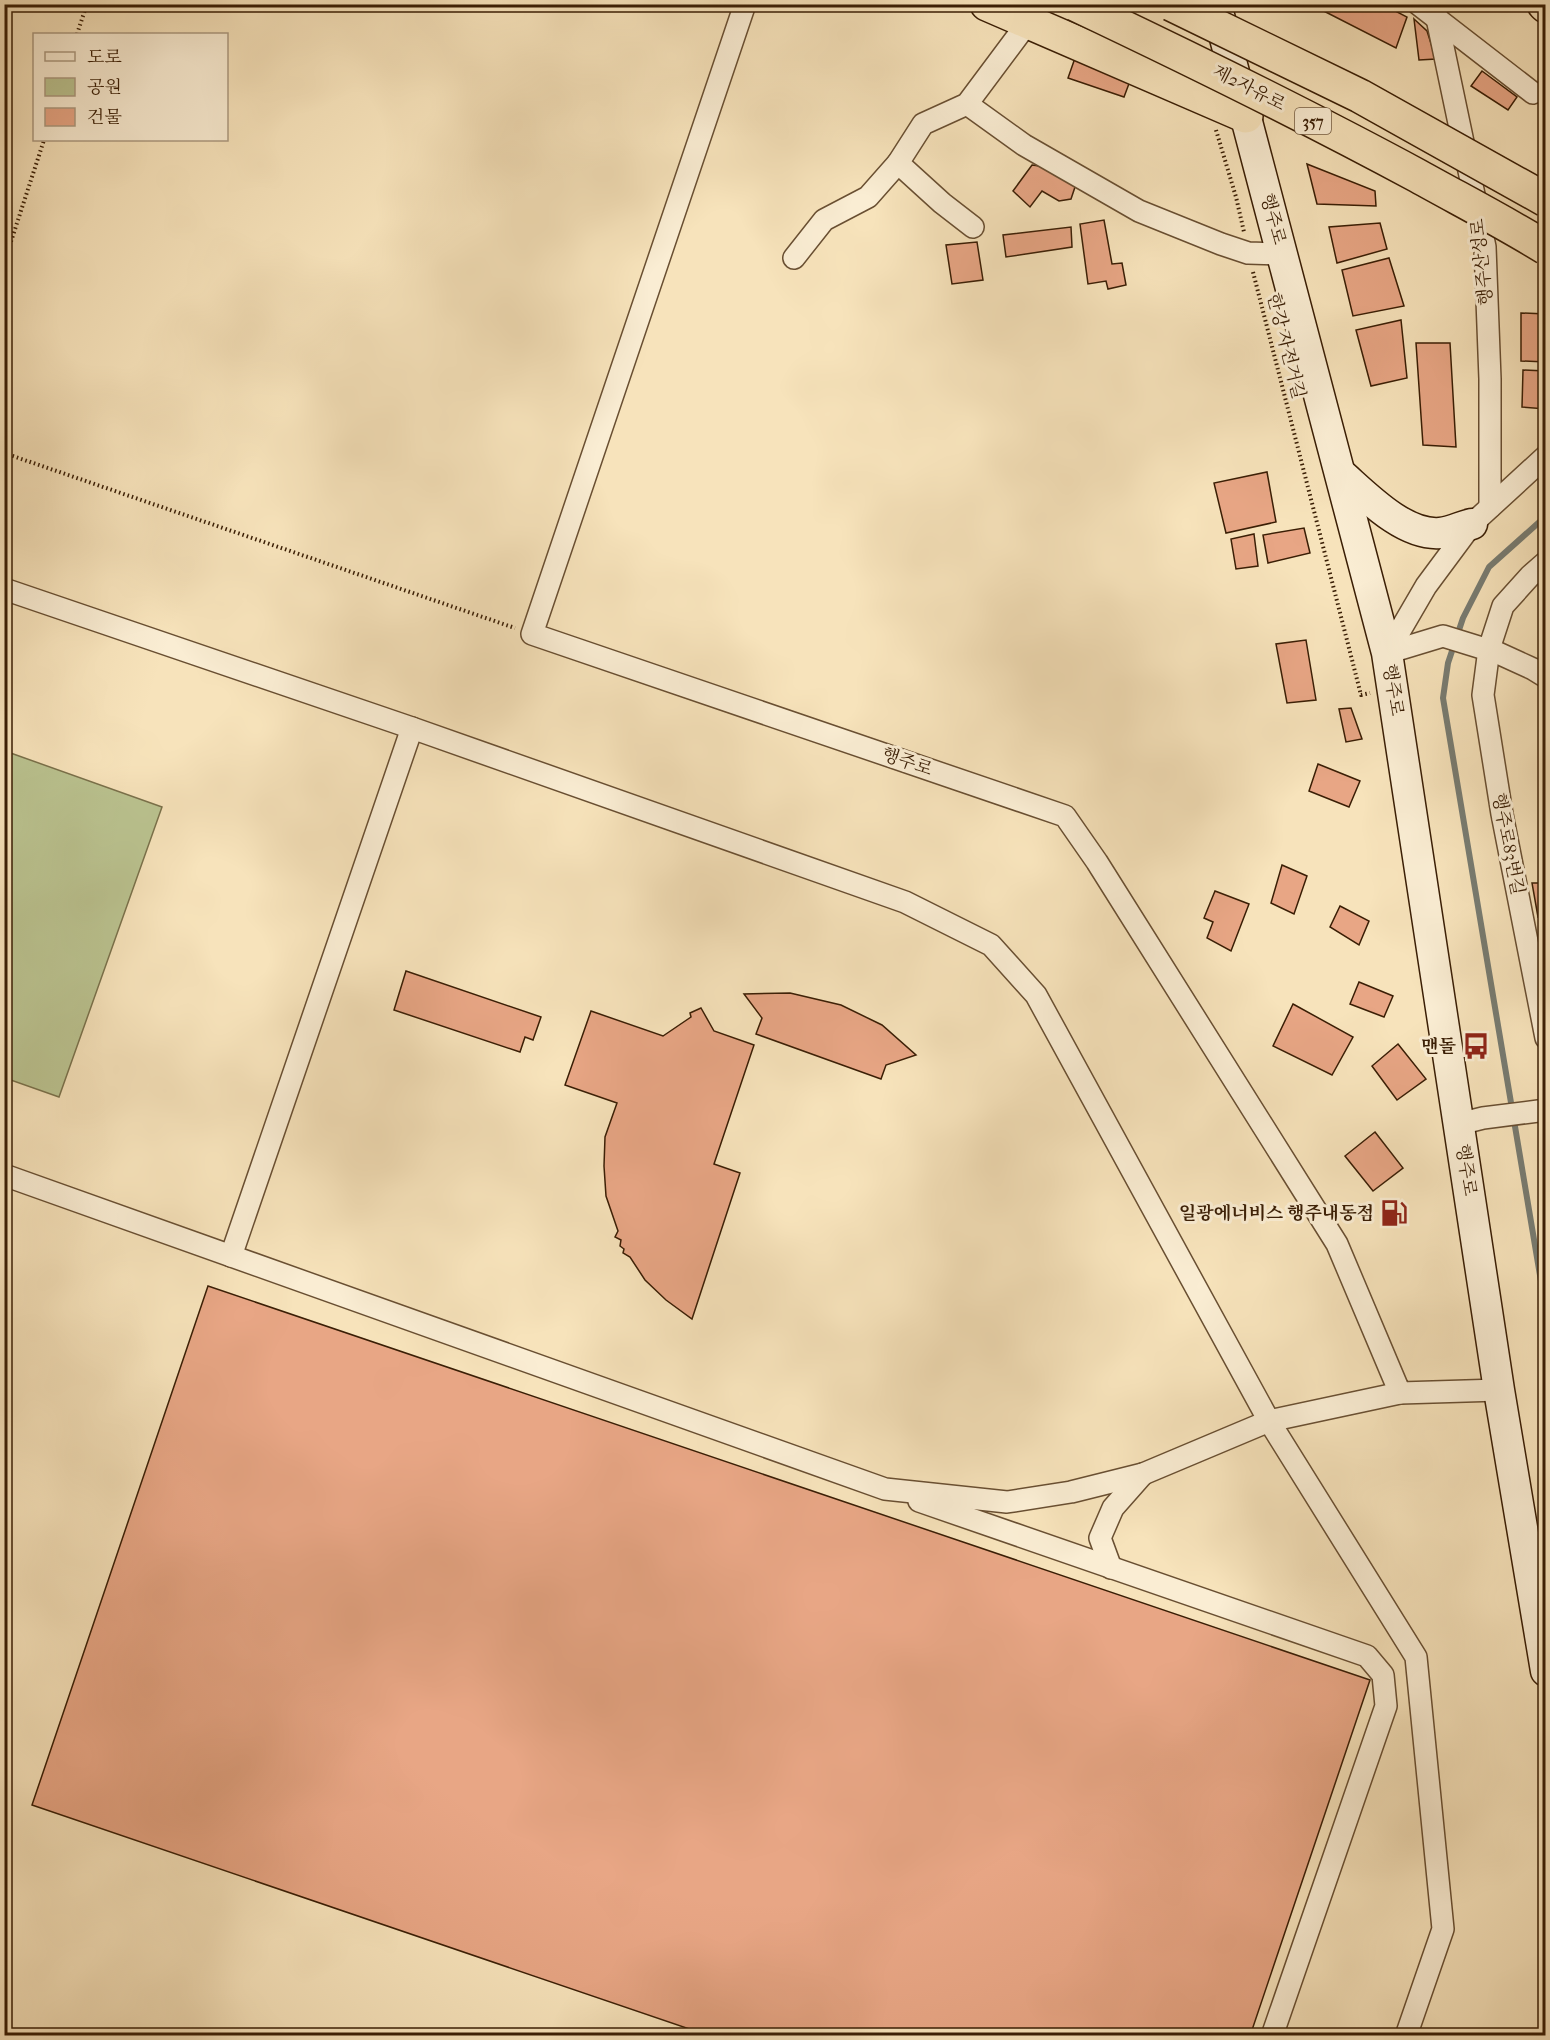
<svg xmlns="http://www.w3.org/2000/svg" width="1550" height="2040" font-family="'IM FELL French Canon','Noto Serif KR',serif">
<style>
.green{fill:#bbc491;stroke:#7a714b;stroke-width:1.5}
.lines{fill:none;stroke-linecap:round;stroke-linejoin:round}
.stream{stroke:#787c72;stroke-width:6}
.building{fill:#e8a685;stroke:#3a1e05;stroke-width:1.5}
.street-casing{stroke:#694f32;stroke-width:24}
.secondary-casing{stroke:#3a1e05;stroke-width:33}
.highway-casing{stroke:#3a1e05;stroke-width:36}
.path{stroke:#3a1e05;stroke-width:4;stroke-dasharray:1.5 3;stroke-linecap:butt}
.street{stroke:#faedd3;stroke-width:21}
.secondary{stroke:#faedd3;stroke-width:30}
.highway{stroke:#f7e3bb;stroke-width:33}
.highway-bridge-casing{stroke:#3a1e05;stroke-width:36;stroke-linecap:butt}
.highway-bridge{stroke:#f7e3bb;stroke-width:33}
.labels{text-anchor:middle;dominant-baseline:central;stroke-width:6;stroke-linejoin:round;paint-order:stroke}
.shield{fill:#faedd3;stroke:#745c43;stroke-width:1.5}
.shield-label{font-size:16px;font-weight:bold;fill:#3a1e05}
.street-label{font-size:18px;fill:#3a1e05;stroke:#faedd3}
.poi-label{font-size:18px;font-weight:bold;fill:#3a1e05;stroke:#faedd3;text-anchor:end}
</style>
<rect width="100%" height="100%" fill="#f7e3bb"/>
<filter id="stains"><feTurbulence type="fractalNoise" baseFrequency=".00333" numOctaves="4"/><feColorMatrix values="0 0 0 0 .2 0 0 0 0 .09 0 0 0 0 .02 0 0 0 .5 -.17"/></filter>
<radialGradient id="worn" r=".72"><stop offset=".6" stop-color="#630" stop-opacity="0"/><stop offset="1" stop-color="#630" stop-opacity=".3"/></radialGradient>
<polygon class="green" points="5,751 162,807 59,1097 5,1078"/>
<g class="lines">
<polyline class="stream" points="1546,516 1489,567 1463,618 1448,663 1443,698 1546,1311"/>
</g>
<g class="building">
<polygon points="1310,4 1382,4 1407,17 1396,48"/>
<polygon points="1414,19 1427,31 1436,59 1419,60"/>
<polygon points="1075,58 1130,81 1124,97 1068,78"/>
<polygon points="1482,71 1517,97 1508,110 1471,86"/>
<polygon points="1307,164 1375,191 1376,206 1317,204"/>
<polygon points="1032,165 1047,167 1076,184 1071,199 1059,201 1042,191 1030,207 1013,191"/>
<polygon points="1104,220 1112,264 1122,263 1126,285 1108,289 1106,281 1088,284 1080,224"/>
<polygon points="1380,223 1387,249 1337,263 1329,227"/>
<polygon points="1071,227 1072,247 1006,257 1003,235"/>
<polygon points="977,242 983,280 952,284 946,245"/>
<polygon points="1389,258 1404,306 1353,316 1342,270"/>
<polygon points="1521,313 1546,314 1546,362 1521,361"/>
<polygon points="1401,320 1407,378 1371,386 1356,330"/>
<polygon points="1416,343 1450,343 1456,447 1423,445"/>
<polygon points="1523,370 1546,371 1546,409 1522,407"/>
<polygon points="1267,472 1276,522 1226,533 1214,483"/>
<polygon points="1304,528 1310,553 1268,563 1263,535"/>
<polygon points="1254,534 1258,566 1236,569 1231,539"/>
<polygon points="1306,640 1316,700 1287,703 1276,644"/>
<polygon points="1351,708 1362,739 1346,742 1339,709"/>
<polygon points="1318,764 1360,781 1349,807 1309,791"/>
<polygon points="1282,865 1307,876 1294,914 1271,903"/>
<polygon points="1532,883 1546,883 1546,915 1538,917"/>
<polygon points="1215,891 1249,904 1231,951 1207,938 1213,922 1204,918"/>
<polygon points="1340,906 1369,921 1359,945 1330,927"/>
<polygon points="406,971 541,1017 533,1040 525,1037 520,1052 394,1010"/>
<polygon points="1359,982 1393,996 1384,1017 1350,1004"/>
<polygon points="790,993 841,1005 882,1025 916,1055 886,1065 881,1079 756,1034 762,1018 744,994"/>
<polygon points="1293,1004 1353,1037 1332,1075 1273,1046"/>
<polygon points="701,1008 714,1031 754,1045 714,1164 740,1173 692,1319 666,1300 645,1280 630,1257 623,1253 624,1249 620,1246 621,1240 615,1237 618,1231 606,1196 604,1166 605,1137 617,1103 565,1085 591,1011 663,1036 691,1017 690,1013"/>
<polygon points="1398,1044 1426,1079 1397,1100 1372,1066"/>
<polygon points="1375,1132 1403,1168 1373,1191 1345,1156"/>
<polygon points="208,1286 1370,1680 1250,2036 710,2036 32,1805"/>
</g>
<g class="lines">
<defs>
<g id="street">
<polyline points="745,4 532,634 1065,816 1097,862 1337,1244 1400,1393 1499,1390"/>
<polyline points="1418,4 1533,93"/>
<polyline points="1434,4 1485,247 1490,379 1490,507"/>
<polyline points="967,104 1024,145 1139,211 1221,244 1248,253 1283,254"/>
<polyline points="973,227 942,203 898,163 923,124 967,104 1020,33"/>
<polyline points="794,258 824,220 868,197 898,163"/>
<polyline points="1546,562 1530,576 1503,606 1489,649 1483,695 1502,814 1546,1038"/>
<polyline points="4,589 412,728 905,902 991,945 1036,995 1269,1421 1400,1393"/>
<polyline points="1387,653 1426,586 1472,524 1546,456"/>
<polyline points="1387,653 1443,636 1498,653 1533,669 1546,677"/>
<polyline points="1459,1124 1483,1118 1546,1110"/>
<polyline points="4,1175 885,1489 1007,1502 1071,1492 1143,1474 1269,1421 1416,1657 1443,1929 1406,2036"/>
<polyline points="231,1256 412,728"/>
<polyline points="919,1501 1367,1656 1383,1675 1386,1706 1272,2036"/>
<polyline points="1111,1568 1100,1538 1113,1508 1143,1474"/>
</g>
<g id="secondary">
<polyline points="1216,4 1387,653 1499,1390 1546,1671"/>
<path d="M1341 474C1366 496 1404 536 1440 533 1451 532 1462 526 1472 524"/>
</g>
<g id="highway">
<polyline points="987,4 1246,116"/>
<polyline points="1544,4 1546,6"/>
</g>
</defs>
<use href="#street" class="street-casing"/>
<use href="#secondary" class="secondary-casing"/>
<use href="#highway" class="highway-casing"/>
<g class="path">
<polyline points="948,4 964,11"/>
<polyline points="77,34 87,4"/>
<polyline points="1216,130 1236,197 1244,232"/>
<polyline points="4,263 44,140"/>
<polyline points="1253,272 1361,695 1370,693"/>
<polyline points="4,453 515,628"/>
</g>
<use href="#street" class="street"/>
<use href="#secondary" class="secondary"/>
<use href="#highway" class="highway"/>
<defs>
<g id="highway-bridge">
<path d="M1075 4C1191 59 1305 115 1418 176 1461 200 1504 222 1546 248"/>
<polyline points="1171,4 1360,96 1546,200"/>
</g>
</defs>
<use href="#highway-bridge" class="highway-bridge-casing"/>
<use href="#highway-bridge" class="highway-bridge"/>
</g>
<defs>
<symbol id="bus-bare" viewBox="-9 -9 18 18"><path d="M-5-6H5V4H4V6H2V4H-2V6H-4V4H-5ZM-3.5-4V0h7V-4ZM-3.5 1.2v1.5H-2V1.2ZM2 1.2v1.5H3.5V1.2Z" fill="#8f2418" stroke="#faedd3" stroke-width="2.5" paint-order="stroke"/></symbol>
<symbol id="fuel-bare" viewBox="-9 -9 18 18"><path d="M-5.5-6h7V0h2V4h1.3V-2.5L3-4.5l.8-.8L6-3V5H2.5V1h-1V6h-7ZM-4.2-4.7v3.2H.2V-4.7Z" fill="#8f2418" stroke="#faedd3" stroke-width="2.5" paint-order="stroke"/></symbol>
</defs>
<g fill-rule="evenodd">
<use href="#bus-bare" x="1457" y="1027" width="38" height="38"/>
<use href="#fuel-bare" x="1375" y="1194" width="38" height="38"/>
</g>
<g class="labels">
<rect class="shield" x="1295" y="108" width="36" height="26" rx="4.5"/>
<g class="shield-label">
<text x="1313" y="121">357</text>
</g>
<g class="street-label">
<text transform="translate(1249 88) rotate(27)">제2자유로</text>
<text transform="translate(1273 219) rotate(75)">행주로</text>
<text transform="translate(1482 262) rotate(-96)">행주산성로</text>
<text transform="translate(1286 346) rotate(76)">한강 자전거길</text>
<text transform="translate(1393 690) rotate(81)">행주로</text>
<text transform="translate(907 762) rotate(19)">행주로</text>
<text transform="translate(1508 844) rotate(79)">행주로83번길</text>
<text transform="translate(1466 1170) rotate(81)">행주로</text>
</g>
<g class="poi-label">
<text x="1456" y="1046">맨돌</text>
<text x="1374" y="1213">일광에너비스 행주내동점</text>
</g>
</g>
<rect width="1550" height="2040" fill="none" stroke="#f7e3bb" stroke-width="24"/>
<rect x="6" y="6" width="1538" height="2028" fill="none" stroke="#3a1e05" stroke-width="3"/>
<rect x="12" y="12" width="1526" height="2016" fill="none" stroke="#3a1e05" stroke-width="1.5"/>
<rect x="33" y="33" width="195" height="108" fill="#faedd3" stroke="#ad9a81" stroke-width="1.5"/>
<rect x="45" y="52" width="30" height="9" fill="#faedd3" stroke="#ad9a81" stroke-width="1.5"/>
<text x="87" y="63" font-size="18" fill="#3a1e05">도로</text>
<rect x="45" y="78" width="30" height="18" fill="#bbc491" stroke="#ad9a81" stroke-width="1.5"/>
<text x="87" y="93" font-size="18" fill="#3a1e05">공원</text>
<rect x="45" y="108" width="30" height="18" fill="#e8a685" stroke="#ad9a81" stroke-width="1.5"/>
<text x="87" y="123" font-size="18" fill="#3a1e05">건물</text>
<rect width="100%" height="100%" filter="url(#stains)"/>
<rect width="100%" height="100%" fill="url(#worn)"/>
</svg>
